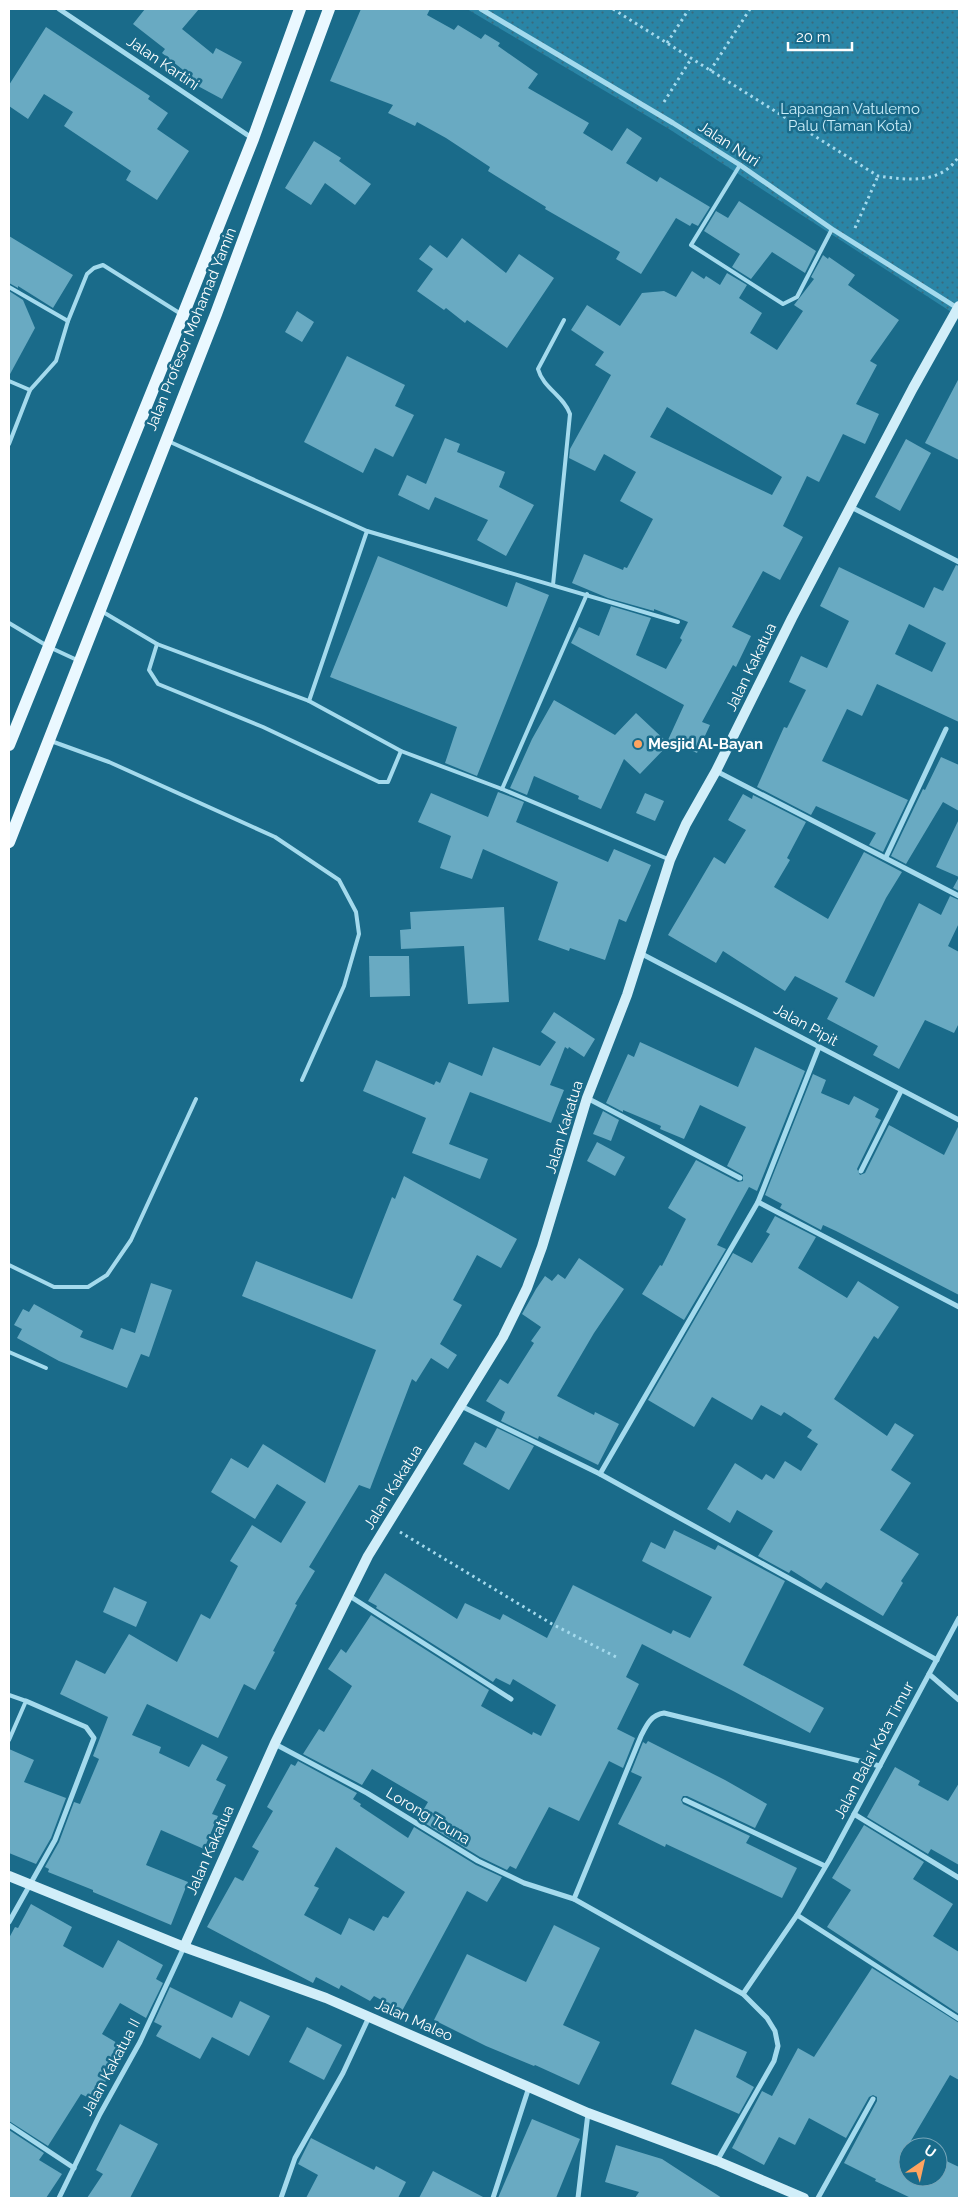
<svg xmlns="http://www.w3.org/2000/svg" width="968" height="2207" font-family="Raleway,sans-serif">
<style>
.green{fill:url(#green-dots)}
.building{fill:#69aac2;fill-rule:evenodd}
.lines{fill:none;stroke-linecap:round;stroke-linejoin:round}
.path{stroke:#a4daed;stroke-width:3;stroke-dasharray:2.5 4;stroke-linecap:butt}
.lane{stroke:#a4daed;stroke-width:4}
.street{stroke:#a4daed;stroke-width:5}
.secondary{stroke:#d1eef9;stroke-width:10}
.primary{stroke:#eaf8ff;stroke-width:12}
.poi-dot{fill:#ffa460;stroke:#1a6b8a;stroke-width:2}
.labels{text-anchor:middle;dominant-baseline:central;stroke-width:5;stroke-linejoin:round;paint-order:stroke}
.street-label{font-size:15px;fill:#fff;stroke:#1a6b8a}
.park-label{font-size:15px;fill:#caedf9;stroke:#1a6b8a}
.poi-label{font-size:15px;font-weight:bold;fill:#fff;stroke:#1a6b8a;text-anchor:start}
</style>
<defs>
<pattern id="green-dots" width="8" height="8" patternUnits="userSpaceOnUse" patternTransform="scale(1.25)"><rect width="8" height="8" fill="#2a85a6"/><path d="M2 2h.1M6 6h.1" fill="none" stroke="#396b7e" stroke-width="1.8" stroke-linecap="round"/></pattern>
</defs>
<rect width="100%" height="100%" fill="#1a6b8a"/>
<polygon class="green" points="467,9 959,9 959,317 669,129"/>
<g class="building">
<polygon points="145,9 199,9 182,29 213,54 216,48 242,62 222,99 196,85 198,82 162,53 165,49 133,24"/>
<polygon points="361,9 430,9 427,15 454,30 458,25 481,39 485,34 500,43 498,46 538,74 528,88 589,123 583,133 612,151 627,128 642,138 626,163 657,182 660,177 710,207 698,226 692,223 690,226 676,218 641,274 616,259 620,252 545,209 546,207 488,171 490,167 446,138 417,122 415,126 388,113 393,105 330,81"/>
<polygon points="46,27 150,96 148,99 168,113 157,129 189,151 157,200 126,180 131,171 64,126 73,112 44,94 28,119 9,106 9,85"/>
<polygon points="314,141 341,158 339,161 371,184 355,205 325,183 311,205 285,188"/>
<polygon points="739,201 816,251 805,273 772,252 751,279 732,267 740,254 704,231 716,211 728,218"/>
<polygon points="9,236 73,275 53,308 18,286 18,288 9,283"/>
<polygon points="462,238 506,273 519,254 554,278 507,348 467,320 465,323 446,308 444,310 417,291 433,269 419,259 430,245 447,258"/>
<path d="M823 255 828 259 829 257 855 275 848 285 899 320 870 361 877 365 856 404 879 414 865 444 843 434 819 482 807 476 783 526 803 537 780 580 763 571 732 627 751 636 736 667 733 665 702 722 710 725 697 753 668 740 684 705 571 643 579 627 599 636 611 606 651 618 636 655 666 669 682 640 680 638 688 622 654 609V611L608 598 572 583 584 554 623 570 624 567 627 568 653 519 620 501 636 472 604 454 595 471 569 458 570 449 611 375 595 365 604 352 571 330 587 305 620 326 642 293 664 291 676 297 692 271 704 279 706 276 720 285 727 273 747 285 739 298 762 313 750 333 777 350 803 311 794 305 814 279 811 277ZM667 407 782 477 772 495 650 437Z"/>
<polygon points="9,291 23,300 35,328 9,376"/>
<polygon points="297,311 314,322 302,342 285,332"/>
<polygon points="347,356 405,385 395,406 414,415 393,457 375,448 363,473 304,442"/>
<polygon points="959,378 959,460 925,443"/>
<polygon points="445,438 460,444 457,452 505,472 499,487 534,505 506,556 477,540 488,520 435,497 429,510 398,495 407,475 426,484"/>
<polygon points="906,439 931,453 900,511 875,497"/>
<polygon points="378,556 507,607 516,582 549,595 477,776 445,763 457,727 330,677"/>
<path d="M956 565 959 566V722L877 684 862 716 847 709 822 761 908 800 883 852 869 845 876 833 816 806 811 815 757 787 784 727 787 728 806 690 789 682 801 656 827 668 849 621 820 606 839 567 924 608 934 587 943 591ZM909 624 946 643 932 672 895 654Z"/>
<polygon points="554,700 615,735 636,713 669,744 640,774 624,759 601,809 578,799 579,796 534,776 527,795 510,788 532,739"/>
<polygon points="941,757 959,765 959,811 943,802 906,864 891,856 923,789 925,790"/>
<polygon points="498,792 524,802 516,822 608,862 614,849 651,865 626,922 619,919 605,960 570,948 569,951 538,940 558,882 483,849 472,879 440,868 451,836 418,822 431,793 488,817"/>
<polygon points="645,793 664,801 655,821 636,813"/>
<polygon points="743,794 752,799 753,795 806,822 787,858 790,860 774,887 828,919 864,852 902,872 886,898 845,982 874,997 919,903 941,915 950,896 959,900 959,923 948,946 959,952 959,1023 954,1033 925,1020 899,1069 873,1055 878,1046 827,1019 838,998 795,976 785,991 723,951 716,963 668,935 714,857 725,864 746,830 728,820"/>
<polygon points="959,819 959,891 953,888 959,877 936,867"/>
<polygon points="504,907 509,1002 468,1004 464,946 401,949 400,930 411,929 410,912"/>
<polygon points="369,956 409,956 410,996 370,997"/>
<polygon points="554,1012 595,1039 584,1057 569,1047 568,1049 565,1047 550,1085 564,1090 551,1123 470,1092 449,1144 488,1159 480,1179 412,1153 426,1118 363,1091 376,1060 434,1085 436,1081 440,1083 449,1062 482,1076 493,1047 540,1066 556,1042 541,1032"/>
<polygon points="640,1042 738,1087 755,1047 805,1071 757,1191 749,1187 717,1245 726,1249 684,1320 642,1294 660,1265 662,1266 686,1219 668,1208 696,1160 738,1182 743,1181 743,1175 727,1166 746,1127 700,1105 684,1139 660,1129 661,1126 623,1110 623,1112 606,1103 628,1054 634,1057"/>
<polygon points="813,1074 826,1080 821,1093 849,1105 854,1096 879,1109 875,1117 881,1120 857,1169 860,1175 865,1173 889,1125 944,1155 959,1125 959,1295 836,1231 823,1225 821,1230 780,1208 782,1204 765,1195"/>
<polygon points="603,1111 619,1120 611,1141 593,1134"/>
<polygon points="597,1142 625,1157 615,1176 587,1161"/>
<polygon points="404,1176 517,1239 501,1268 477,1255 453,1300 462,1305 440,1344 457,1355 448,1369 431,1358 416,1382 412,1379 370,1489 359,1485 309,1567 315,1571 295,1604 297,1605 273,1651 275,1652 255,1690 244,1684 218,1738 147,1704 132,1735 161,1747 159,1753 189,1767 202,1744 228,1757 216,1780 226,1785 212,1814 218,1816 204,1849 161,1830 146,1865 188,1882 171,1925 93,1892 93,1890 48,1872 49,1869 45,1867 59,1842 74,1802 80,1804 99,1759 93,1756 108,1717 60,1694 76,1660 105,1674 129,1634 177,1662 201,1614 210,1619 238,1566 230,1561 252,1525 281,1543 306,1502 277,1484 255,1519 211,1492 231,1458 248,1468 263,1444 325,1483 376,1350 242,1296 256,1261 352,1299 392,1197 395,1199"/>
<polygon points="775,1216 816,1237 798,1268 847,1298 858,1281 899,1307 878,1339 874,1336 834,1399 887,1436 895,1423 914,1435 891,1470 911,1483 880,1530 919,1554 901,1581 903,1583 883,1616 826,1582 821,1589 791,1570 789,1573 758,1556 773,1531 737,1510 730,1523 707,1509 735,1463 762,1480 766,1474 774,1479 785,1461 801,1471 818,1444 807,1437 812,1430 784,1412 781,1416 761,1405 752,1420 712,1397 694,1427 648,1400 733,1253 752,1263 770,1234 766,1232"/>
<polygon points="579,1258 624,1289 594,1333 557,1396 594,1415 595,1412 619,1424 598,1465 539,1436 538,1439 501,1421 505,1412 486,1401 500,1379 508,1384 534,1343 531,1341 541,1327 522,1314 536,1289 545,1276 552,1281 558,1274 565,1279"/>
<polygon points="151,1283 172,1290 149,1357 141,1354 127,1388 59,1361 17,1338 22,1329 14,1325 23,1309 29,1312 34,1304 83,1331 80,1337 113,1350 121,1328 135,1333"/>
<polygon points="497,1428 534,1446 509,1490 463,1464 475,1442 486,1448"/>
<polygon points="674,1530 715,1550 718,1545 785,1581 743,1665 824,1708 810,1733 735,1692 642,1644 626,1677 639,1684 617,1729 635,1738 623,1768 609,1761 579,1821 549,1807 516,1869 510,1866 507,1870 480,1857 418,1819 428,1802 372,1769 362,1785 303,1754 319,1729 324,1732 352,1686 328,1669 341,1649 346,1653 371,1615 489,1690 481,1706 532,1735 533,1732 541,1736 556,1705 513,1679 510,1685 496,1678 493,1682 376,1608 377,1606 368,1601 385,1573 457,1619 465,1603 500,1620 503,1614 547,1638 573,1585 671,1634 673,1630 690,1638 712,1597 642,1561 651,1542 665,1549"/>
<polygon points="114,1587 147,1602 136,1627 103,1612"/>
<polygon points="648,1741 725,1780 767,1804 755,1828 687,1796 683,1796 681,1800 683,1804 750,1836 746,1843 797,1868 782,1898 666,1844 665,1847 618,1824 642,1777 631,1772 643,1742 646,1744"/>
<polygon points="9,1749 34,1760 24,1782 66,1798 51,1838 36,1864 9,1853"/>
<path d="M298 1761 357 1793 353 1799 361 1804 360 1806 408 1838 414 1827 476 1865 502 1877 487 1902 467 1891 402 2011 374 1996 370 2001 341 1985 339 1989 316 1977 313 1983 207 1927 235 1877 243 1881 259 1851 252 1847 273 1811 267 1807 291 1764 295 1766ZM336 1847 405 1892 388 1918 383 1916 374 1931 349 1918 341 1935 304 1915 319 1888 314 1886Z"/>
<polygon points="895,1767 920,1781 918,1785 948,1801 959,1783 959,1865 931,1849 928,1854 867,1817"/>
<polygon points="864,1825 924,1862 913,1879 953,1904 933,1936 959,1952 959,2014 827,1927 851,1890 832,1878"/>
<polygon points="31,1904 72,1927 63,1946 103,1968 118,1940 163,1965 156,1979 163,1983 146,2018 120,2003 102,2034 124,2047 95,2101 81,2094 48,2146 9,2121 9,1938 15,1927 18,1928"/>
<polygon points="554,1925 600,1948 563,2025 600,2042 579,2085 535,2065 534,2066 486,2046 434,2020 467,1954 526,1982"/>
<polygon points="872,1968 959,2023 959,2080 950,2075 909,2144 916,2147 908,2147 908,2177 938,2177 938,2157 959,2167 959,2198 911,2198 875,2181 876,2179 844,2163 877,2101 877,2097 873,2095 869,2097 846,2138 809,2118 795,2145 779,2137 764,2165 732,2148 762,2091 772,2096 798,2048 814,2057"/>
<polygon points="170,1987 232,2018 240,2001 270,2016 249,2056 212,2037 200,2059 156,2036 162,2026 154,2022"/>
<polygon points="307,2027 342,2045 324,2080 289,2062"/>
<polygon points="695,2029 747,2052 736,2077 754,2087 739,2114 671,2084"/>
<polygon points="532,2119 580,2139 556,2198 498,2198"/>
<polygon points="120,2124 158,2144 130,2198 87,2198 103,2174 96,2170"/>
<polygon points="9,2130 44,2153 39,2160 62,2174 46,2198 9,2198"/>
<polygon points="311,2138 374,2170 376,2166 406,2182 398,2198 306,2198 318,2175 298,2164"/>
<polygon points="616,2145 662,2159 722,2198 635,2198 639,2192 605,2182"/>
<polygon points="433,2171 485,2198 419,2198"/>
</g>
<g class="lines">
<g class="path">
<path d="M613 9 878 176C907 180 941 185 959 156"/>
<polyline points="667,43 689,9"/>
<polyline points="710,71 750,9"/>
<polyline points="664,102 691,59"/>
<polyline points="855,228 878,176"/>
<polyline points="400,1532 552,1624 618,1658"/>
</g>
<g class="lane">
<polyline points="740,165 691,245 783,304 797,297 832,229"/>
<polyline points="9,287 68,321"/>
<polyline points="9,381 30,390 56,361 68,321 87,274 94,268 103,265 181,314"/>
<polyline points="168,441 367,531"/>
<polyline points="9,444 30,390"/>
<path d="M553 585 570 414C564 396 543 388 538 369L564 320"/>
<polyline points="103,612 157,644 309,701 401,751 502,789 668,859"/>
<polyline points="9,623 49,647 77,660"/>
<polyline points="157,644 149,670 158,684 263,727 379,782 388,782 401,751"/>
<polyline points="309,701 367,531 678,622"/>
<polyline points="51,741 109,762 275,837 339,880 356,912 359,934 344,986 302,1080"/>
<polyline points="502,789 587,594"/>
<polyline points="9,1265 54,1287 88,1287 107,1275 131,1240 196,1099"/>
<polyline points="9,1352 46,1368"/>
<polyline points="9,1695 26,1701 9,1740"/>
</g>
<g class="street">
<polyline points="59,9 252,138"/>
<polyline points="481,9 673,123 740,165 832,229 959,309"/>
<polyline points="851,507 959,562"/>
<polyline points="716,771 959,896"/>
<polyline points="886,857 946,729"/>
<polyline points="640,953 959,1120"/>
<polyline points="819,1047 758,1202 600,1474 937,1660"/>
<polyline points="587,1098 740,1178"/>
<polyline points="861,1171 901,1091"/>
<polyline points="758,1202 959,1307"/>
<polyline points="461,1406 600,1474"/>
<polyline points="348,1595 511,1699"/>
<polyline points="929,1674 959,1700"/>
<polyline points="275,1744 367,1793 478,1861 524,1883 574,1899 743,1994 767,2018 775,2031 778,2046 774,2061 717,2161"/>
<polyline points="685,1800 825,1866"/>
<polyline points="854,1814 959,1878"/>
<path d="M574 1899 641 1736C647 1724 651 1715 664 1713L880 1766"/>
<polyline points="797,1915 959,2019"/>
<polyline points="9,1922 55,1840 94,1738 86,1727 26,1701"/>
<polyline points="743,1994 797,1915 830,1859 959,1618"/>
<polyline points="9,2125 74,2168"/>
<polyline points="59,2198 100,2114 140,2042 184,1947"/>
<polyline points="281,2198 295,2158 343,2073 369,2017"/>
<polyline points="493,2198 529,2087"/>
<polyline points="578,2198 588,2113"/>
<polyline points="818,2198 873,2099"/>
</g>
<g class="secondary">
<polyline points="9,1876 184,1947 326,1998 588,2113 717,2161 804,2198"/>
<polyline points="184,1947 275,1743 368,1556 503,1337 527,1288 542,1247 587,1098 627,995 670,860 686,824 716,771 792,618 913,388 959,306"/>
</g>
<g class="primary">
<polyline points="9,745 183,315 253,139 300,9"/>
<polyline points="9,842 216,314 329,9"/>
</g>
</g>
<circle class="poi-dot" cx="638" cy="744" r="5"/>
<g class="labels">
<g class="street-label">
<text transform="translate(163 63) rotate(34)">Jalan Kartini</text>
<text transform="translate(729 144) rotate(33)">Jalan Nuri</text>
<text transform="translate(191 329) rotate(-68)">Jalan Profesor Mohamad Yamin</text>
<text transform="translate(751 667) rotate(-64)">Jalan Kakatua</text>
<text transform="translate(806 1025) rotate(29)">Jalan Pipit</text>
<text transform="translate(564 1127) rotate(-73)">Jalan Kakatua</text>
<text transform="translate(393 1487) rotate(-58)">Jalan Kakatua</text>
<text transform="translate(874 1750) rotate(-62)">Jalan Balai Kota Timur</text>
<text transform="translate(428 1816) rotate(31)">Lorong Touna</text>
<text transform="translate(210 1850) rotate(-66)">Jalan Kakatua</text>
<text transform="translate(414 2020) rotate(24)">Jalan Maleo</text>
<text transform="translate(111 2067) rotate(-62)">Jalan Kakatua II</text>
</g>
<g class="park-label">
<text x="850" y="109">Lapangan Vatulemo<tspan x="850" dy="17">Palu (Taman Kota)</tspan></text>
</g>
<g class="poi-label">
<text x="648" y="744">Mesjid Al-Bayan</text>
</g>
</g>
<rect width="968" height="2207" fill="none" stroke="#ffffff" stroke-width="20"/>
<g transform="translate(923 2162) rotate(34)"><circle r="24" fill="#1a6b8a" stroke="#76a6b9"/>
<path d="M0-4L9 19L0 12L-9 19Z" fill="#ffa460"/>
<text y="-8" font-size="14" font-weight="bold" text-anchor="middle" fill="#ffffff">U</text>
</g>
<path d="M788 42v8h64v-8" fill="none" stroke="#ffffff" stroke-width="2.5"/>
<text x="796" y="42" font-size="15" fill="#ffffff" stroke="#1a6b8a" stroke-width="4" paint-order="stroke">20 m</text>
</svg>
